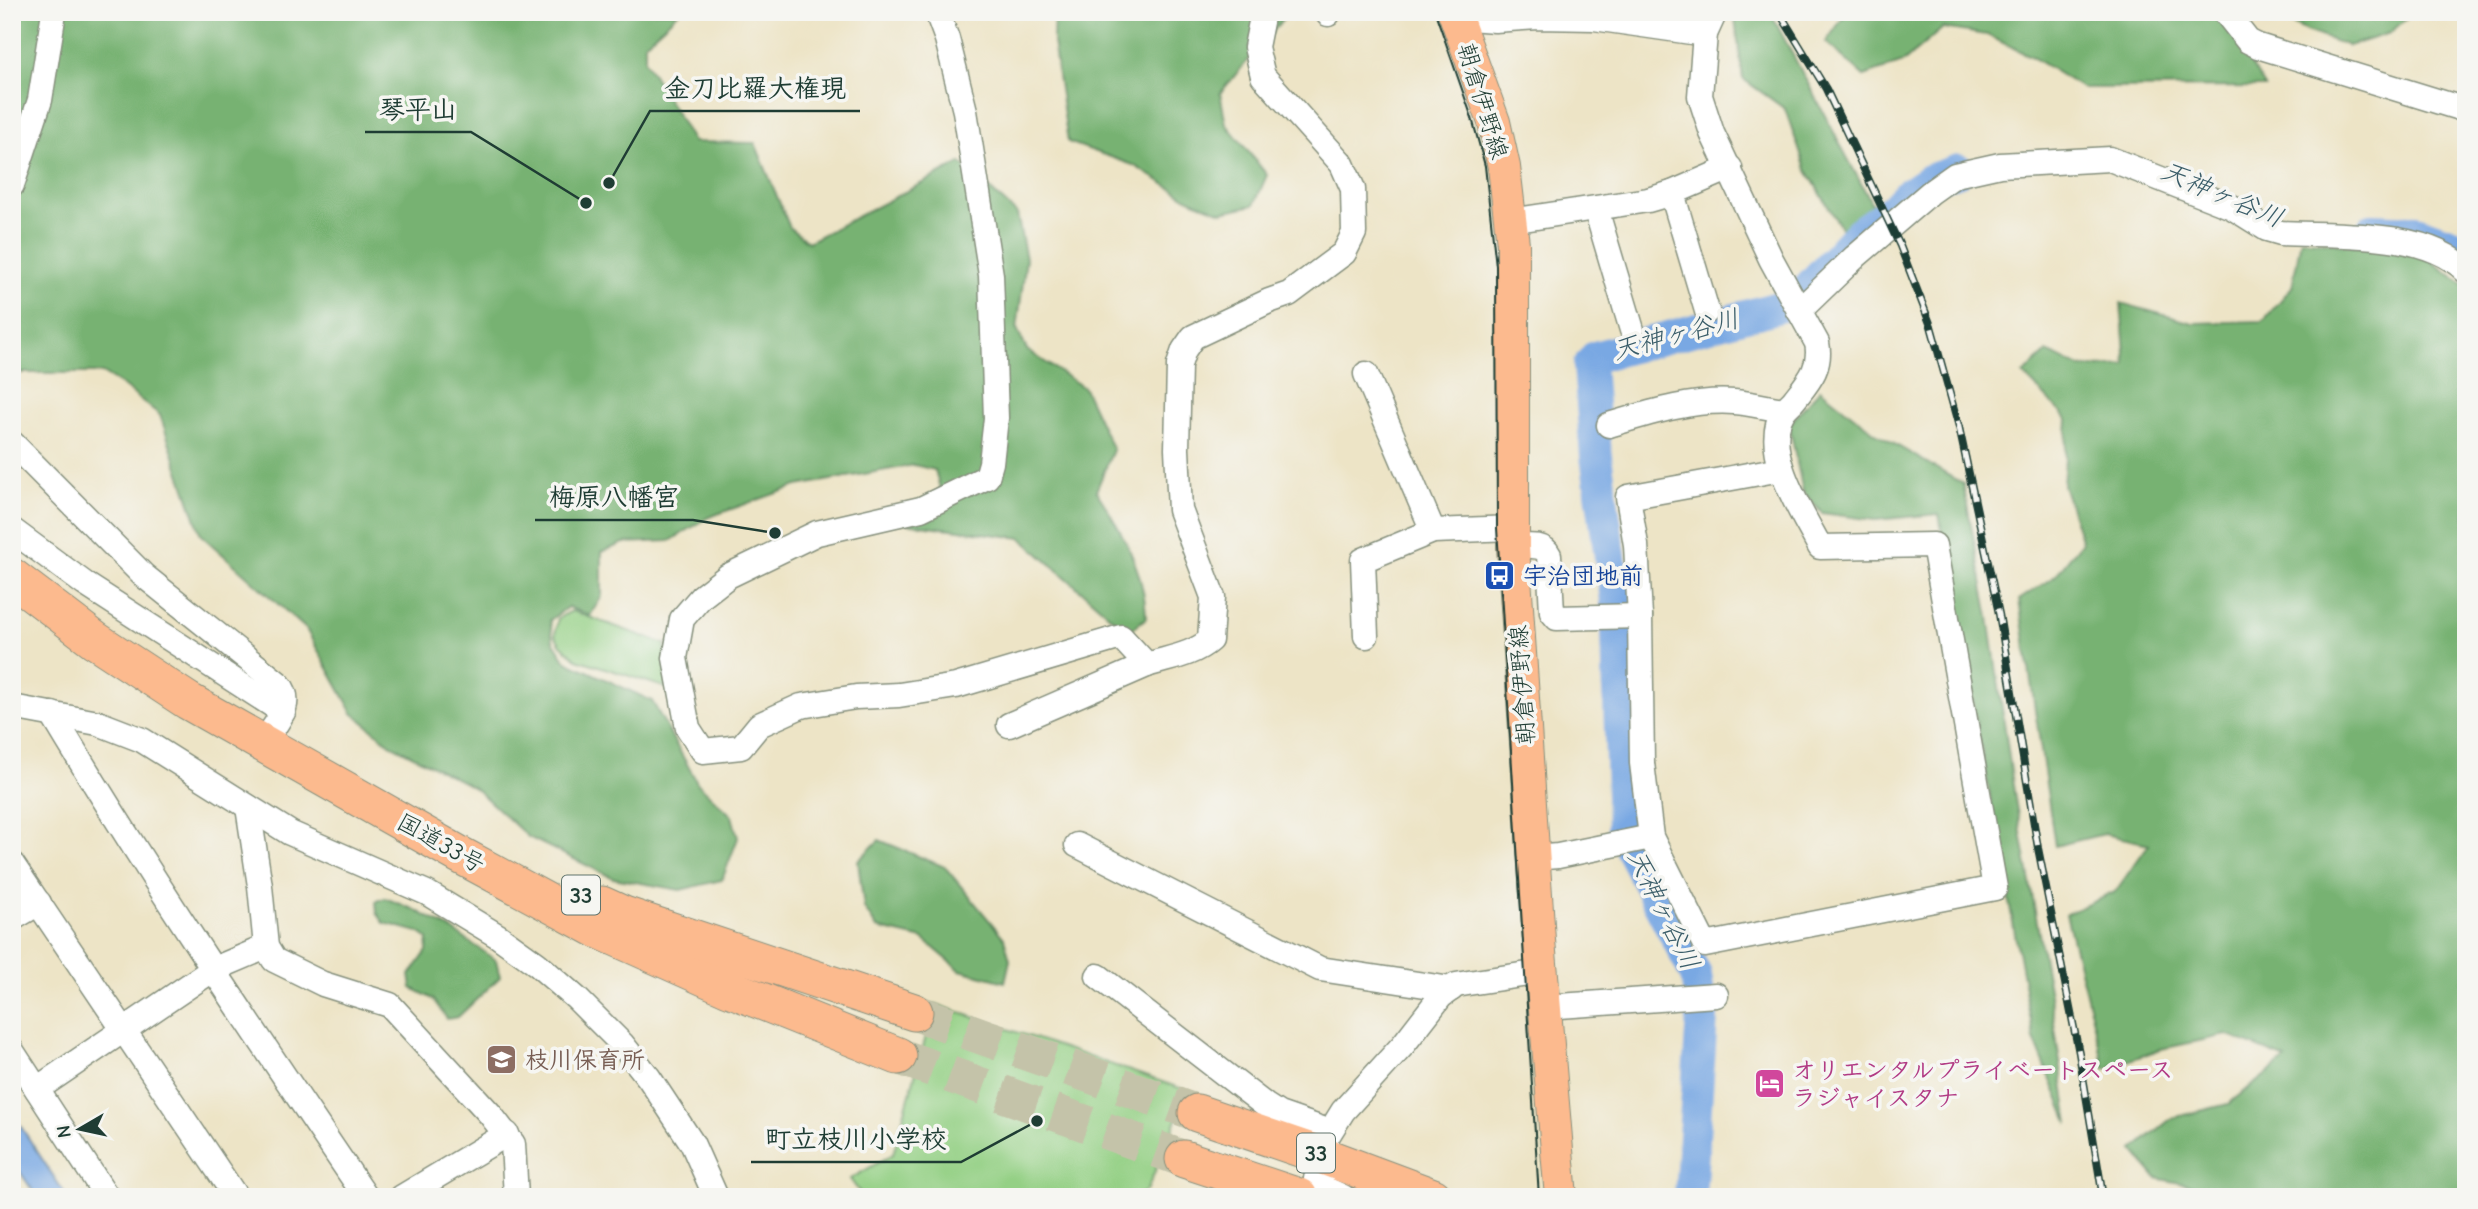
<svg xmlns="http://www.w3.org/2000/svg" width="2478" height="1209" font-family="'Comic Neue','Klee One',sans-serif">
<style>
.green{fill:#94d085;stroke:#5a865c;stroke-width:2}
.forest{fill:#77b272;stroke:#4b7853;stroke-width:2}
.water{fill:#79a8e3;stroke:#4c728c;stroke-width:2}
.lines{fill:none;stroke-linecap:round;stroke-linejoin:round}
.river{stroke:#79a8e3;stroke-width:32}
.highway-tunnel{stroke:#c4c3a9;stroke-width:37;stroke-dasharray:37 18;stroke-linecap:butt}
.minor-casing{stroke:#86907d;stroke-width:27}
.major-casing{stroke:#86907d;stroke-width:34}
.highway-casing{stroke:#86907d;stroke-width:39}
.minor{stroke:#fff;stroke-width:24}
.major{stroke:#fcba8e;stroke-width:32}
.highway{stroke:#fcba8e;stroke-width:37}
.tram{stroke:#1f3d34;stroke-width:2}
.rail-casing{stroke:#1f3d34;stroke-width:8}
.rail{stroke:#f6f6f2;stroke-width:5;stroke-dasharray:16;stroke-linecap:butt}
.labels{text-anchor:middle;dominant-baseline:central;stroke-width:7;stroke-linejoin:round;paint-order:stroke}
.shield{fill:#f6f6f2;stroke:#60746d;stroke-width:2}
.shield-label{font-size:23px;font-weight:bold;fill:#1f3d34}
.street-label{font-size:24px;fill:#1f3d34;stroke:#f6f6f2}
.transit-label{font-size:24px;font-weight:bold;fill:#164399;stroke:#f6f6f2;text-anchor:start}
.education-label{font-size:24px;font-weight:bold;fill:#785e54;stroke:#f6f6f2;text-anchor:start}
.hotel-label{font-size:24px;font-weight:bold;fill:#b23c85;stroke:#f6f6f2;text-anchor:start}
.water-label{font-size:26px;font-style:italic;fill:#3a5d69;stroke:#f6f6f2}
.leader{fill:none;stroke:#1f3d34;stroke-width:2.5}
.callout-dot{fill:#1f3d34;stroke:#f6f6f2;stroke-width:2.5}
.callout-label{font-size:26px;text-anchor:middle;font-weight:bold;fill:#1f3d34;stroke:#f6f6f2;stroke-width:7;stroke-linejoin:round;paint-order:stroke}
</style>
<rect width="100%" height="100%" fill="#f6f6f2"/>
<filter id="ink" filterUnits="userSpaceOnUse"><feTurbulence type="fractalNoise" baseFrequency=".0143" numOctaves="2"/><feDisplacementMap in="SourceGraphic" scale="14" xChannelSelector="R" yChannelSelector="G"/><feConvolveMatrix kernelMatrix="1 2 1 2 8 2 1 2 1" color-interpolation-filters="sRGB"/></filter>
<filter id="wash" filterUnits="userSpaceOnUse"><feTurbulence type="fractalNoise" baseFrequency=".00686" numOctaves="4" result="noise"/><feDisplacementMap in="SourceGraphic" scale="28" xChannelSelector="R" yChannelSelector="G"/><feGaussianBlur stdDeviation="1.57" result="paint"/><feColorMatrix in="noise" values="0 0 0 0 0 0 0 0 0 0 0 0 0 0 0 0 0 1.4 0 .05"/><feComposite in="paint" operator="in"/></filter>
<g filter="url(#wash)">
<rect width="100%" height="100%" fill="#ede4c6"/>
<g class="green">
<polygon points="572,611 665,644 667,688 577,659 561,645 555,635 558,618"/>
<polygon points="935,1004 1189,1091 1147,1190 1138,1197 863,1197 850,1179 893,1154"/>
</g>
<g class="forest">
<path d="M12 12H679L645 43V61L693 142 755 143 790 228 808 242 961 163 1017 214 1026 259 1017 329 1027 350 1084 388 1113 450 1096 491C1121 529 1145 571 1146 618L1128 632 1021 538 905 523 941 492 935 470 914 465 797 486 709 517 670 541 624 543 602 552V596L590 616 568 607 550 620 553 641 566 661 652 701 698 784 732 816 738 838 722 880 680 890 613 878 528 837 475 788 390 744 353 713 306 629 201 535 160 415 123 386 102 373H12Z"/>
<polygon points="1054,12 1287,12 1285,17 1220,93 1226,124 1267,175 1254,205 1222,212 1191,200 1133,165 1068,142 1053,42"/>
<polygon points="1734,12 1770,12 1874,208 1843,231 1806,169 1785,109 1743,79"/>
<polygon points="1847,12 2219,12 2265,87 2082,88 2032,57 1987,35 1943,28 1903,62 1864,76 1826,42"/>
<polygon points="2271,12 2413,12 2390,33 2348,46 2306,31"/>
<polygon points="2301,239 2420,253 2466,286 2466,1197 2214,1197 2209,1189 2156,1178 2133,1150 2172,1118 2228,1104 2286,1059 2227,1035 2161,1049 2105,1069 2066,914 2115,892 2149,844 2104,834 2055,846 2019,600 2055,576 2082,542 2063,485 2068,420 2023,374 2047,352 2082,368 2126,365 2121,303 2193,323 2263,321 2292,287"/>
<polygon points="1820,389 1874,432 1963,484 1989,617 2015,799 2050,995 2069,1124 2034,1039 1939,514 1875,520 1822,513 1803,492 1789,424"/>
<polygon points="879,840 945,867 1004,938 1010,960 1005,982 960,970 923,939 877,928 864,908 858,861"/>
<polygon points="385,898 413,909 451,929 496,960 500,977 458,1017 447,1019 433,999 412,988 410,975 427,951 428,939 418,932 384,923 377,913 376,901"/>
</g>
<polygon class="water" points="12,1113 67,1197 37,1197 12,1160"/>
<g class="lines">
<g class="river">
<polyline points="2372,229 2416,231 2466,249"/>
<polyline points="1690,1197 1702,1017 1696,975 1630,848 1623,827 1616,600 1596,456 1589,365 1595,357 1786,305 1805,291 1860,232 1894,208 1905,196 1929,180 1959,170"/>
</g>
</g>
</g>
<g filter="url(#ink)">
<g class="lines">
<g class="highway-tunnel">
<polyline points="914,1012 1197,1113"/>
<polyline points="898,1056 1184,1159"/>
</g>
<defs>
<g id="minor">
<path d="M937 12 947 39 965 111 991 275 996 418 991 463 987 477 921 509 817 533 728 576 701 597 682 619 675 658 688 728 703 751 741 747 759 725 801 706 856 697 899 695 956 686 1121 637 1147 665C1168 658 1193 655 1210 640L1213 597 1180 510 1177 449 1179 365 1184 350 1193 337 1269 301 1289 294 1344 253 1354 233 1353 189 1342 164 1263 76 1256 47 1263 12"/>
<path d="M1715 12 1705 34 1700 96 1712 133 1771 259 1817 343C1822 368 1808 382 1794 400 1791 404 1786 407 1783 412 1760 451 1802 512 1820 547L1934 545 1995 888 1705 945 1651 837 1642 763 1640 616 1636 545 1628 497 1781 469"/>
<polyline points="2225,12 2248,41 2258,46 2466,110"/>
<polyline points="1328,14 1329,12"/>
<polyline points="1456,17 1495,20 1538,17 1594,18 1705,34"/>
<polyline points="12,185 40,100 54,12"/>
<polyline points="1672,193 1707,311"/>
<polyline points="1596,209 1632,330"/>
<polyline points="1510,221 1648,200 1672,193 1730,168"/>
<path d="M1799 311 1855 257 1931 192 1955 175 2000 165 2110 159 2232 207 2267 229 2281 233C2336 236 2426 229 2466 271"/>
<polyline points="1366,374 1433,531"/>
<path d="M1609 425C1649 413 1692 399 1734 402 1751 403 1767 408 1784 410"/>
<path d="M12 443 143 575 279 684C296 704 275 724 263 743"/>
<polyline points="12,530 85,584 283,712"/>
<path d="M1513 547C1526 547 1543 542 1549 555L1552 612 1557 618 1640 616"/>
<polyline points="1366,636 1363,560 1433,531 1513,528"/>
<polyline points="12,707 98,723 142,740 290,833 427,893 498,936 537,964 576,998 622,1044 649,1078 692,1143 716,1197"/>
<path d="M52 714C151 879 258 1038 366 1197"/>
<polyline points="1009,725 1147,665"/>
<polyline points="248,807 260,886 266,947 274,960 323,984 390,1005 490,1114 513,1144 516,1197"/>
<polyline points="1077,845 1320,969 1451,989"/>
<polyline points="1533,858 1558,856 1651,837"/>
<polyline points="12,864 236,1197"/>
<polyline points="12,919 39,903"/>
<polyline points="1098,976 1265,1105 1279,1114 1328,1131"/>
<polyline points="1545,1007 1716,995"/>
<polyline points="12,1051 107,1197"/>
<polyline points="37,1089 212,970 266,947"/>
<polyline points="402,1197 507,1134"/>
<polyline points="1343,1197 1317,1185 1316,1179 1325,1140 1343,1111 1403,1045 1441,996 1456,985 1468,983 1542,972"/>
</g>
<polyline id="major" points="1454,12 1494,122 1504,167 1513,244 1513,547 1539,940 1561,1197"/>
<g id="highway">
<polyline points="12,577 95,640 188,701 460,855 597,929 729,988 898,1056"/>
<polyline points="602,905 624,915 914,1012"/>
<polyline points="1197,1113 1323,1156 1433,1197"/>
<polyline points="1184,1159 1299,1197"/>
</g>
</defs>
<use href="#minor" class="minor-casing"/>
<use href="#major" class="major-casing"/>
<use href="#highway" class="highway-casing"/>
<use href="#minor" class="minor"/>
<use href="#major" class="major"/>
<use href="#highway" class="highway"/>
<polyline class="tram" points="1435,12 1472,118 1485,166 1496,266 1497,528 1539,1197"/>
<defs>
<polyline id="rail" points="1779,12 1826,89 1900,246 1931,326 1959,427 1999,614 2038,848 2079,1053 2103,1197"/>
</defs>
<use href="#rail" class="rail-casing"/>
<use href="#rail" class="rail"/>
</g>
</g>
<defs>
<symbol id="bus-square" viewBox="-11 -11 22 22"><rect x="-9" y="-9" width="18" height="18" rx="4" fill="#1a4fb4" stroke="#f6f6f2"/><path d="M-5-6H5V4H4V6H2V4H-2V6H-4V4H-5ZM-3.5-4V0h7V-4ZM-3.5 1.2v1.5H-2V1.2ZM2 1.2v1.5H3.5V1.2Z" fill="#fff"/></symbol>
<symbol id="school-square" viewBox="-11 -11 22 22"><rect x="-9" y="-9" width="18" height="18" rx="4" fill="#8d6e63" stroke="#f6f6f2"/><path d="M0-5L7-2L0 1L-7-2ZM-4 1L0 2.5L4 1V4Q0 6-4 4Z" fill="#fff"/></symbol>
<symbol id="hotel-square" viewBox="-11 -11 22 22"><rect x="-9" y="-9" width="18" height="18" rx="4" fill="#d1479c" stroke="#f6f6f2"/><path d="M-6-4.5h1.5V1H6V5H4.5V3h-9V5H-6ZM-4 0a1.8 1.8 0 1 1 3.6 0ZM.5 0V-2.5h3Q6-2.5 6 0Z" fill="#fff"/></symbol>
</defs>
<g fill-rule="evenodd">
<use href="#bus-square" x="1482" y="558" width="35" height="35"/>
<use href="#school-square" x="484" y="1042" width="35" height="35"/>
<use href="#hotel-square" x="1752" y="1066" width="35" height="35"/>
</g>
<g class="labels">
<g class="shield">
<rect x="562" y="875.5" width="38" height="39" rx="5"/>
<rect x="1297" y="1133.5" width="38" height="39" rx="5"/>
</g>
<g class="shield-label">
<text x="581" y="895">33</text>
<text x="1316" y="1153">33</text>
</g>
<g class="street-label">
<text transform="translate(1483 101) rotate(73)">朝倉伊野線</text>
<text transform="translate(1522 685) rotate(-94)">朝倉伊野線</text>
<text transform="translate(441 843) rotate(29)">国道33号</text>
</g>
<g class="transit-label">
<text x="1523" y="576">宇治団地前</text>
</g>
<g class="education-label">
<text x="525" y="1060">枝川保育所</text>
</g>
<g class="hotel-label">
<text x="1792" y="1070">オリエンタルプライベートスペース<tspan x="1792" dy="28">ラジャイスタナ</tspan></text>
</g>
<g class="water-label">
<text transform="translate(2222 195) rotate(23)">天神ヶ谷川</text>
<text transform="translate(1676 335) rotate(-15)">天神ヶ谷川</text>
<text transform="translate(1663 910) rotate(64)">天神ヶ谷川</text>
</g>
</g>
<path class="leader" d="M609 183L650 111H860M586 203L471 132H365M775 533L693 520H535M1037 1121L961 1162H751"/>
<g class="callout-dot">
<circle cx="609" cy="183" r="7"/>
<circle cx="586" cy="203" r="7"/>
<circle cx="775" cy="533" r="7"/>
<circle cx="1037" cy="1121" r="7"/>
</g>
<g class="callout-label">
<text x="755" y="97">金刀比羅大権現</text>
<text x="418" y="118">琴平山</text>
<text x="614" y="506">梅原八幡宮</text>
<text x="856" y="1148">町立枝川小学校</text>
</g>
<rect width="2478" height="1209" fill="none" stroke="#f6f6f2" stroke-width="42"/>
<g transform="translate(80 1129) rotate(261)" stroke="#f6f6f2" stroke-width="5" paint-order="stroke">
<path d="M0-5L12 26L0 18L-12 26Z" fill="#1f3d34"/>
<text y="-10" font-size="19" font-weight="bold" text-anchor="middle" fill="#1f3d34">N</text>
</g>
</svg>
